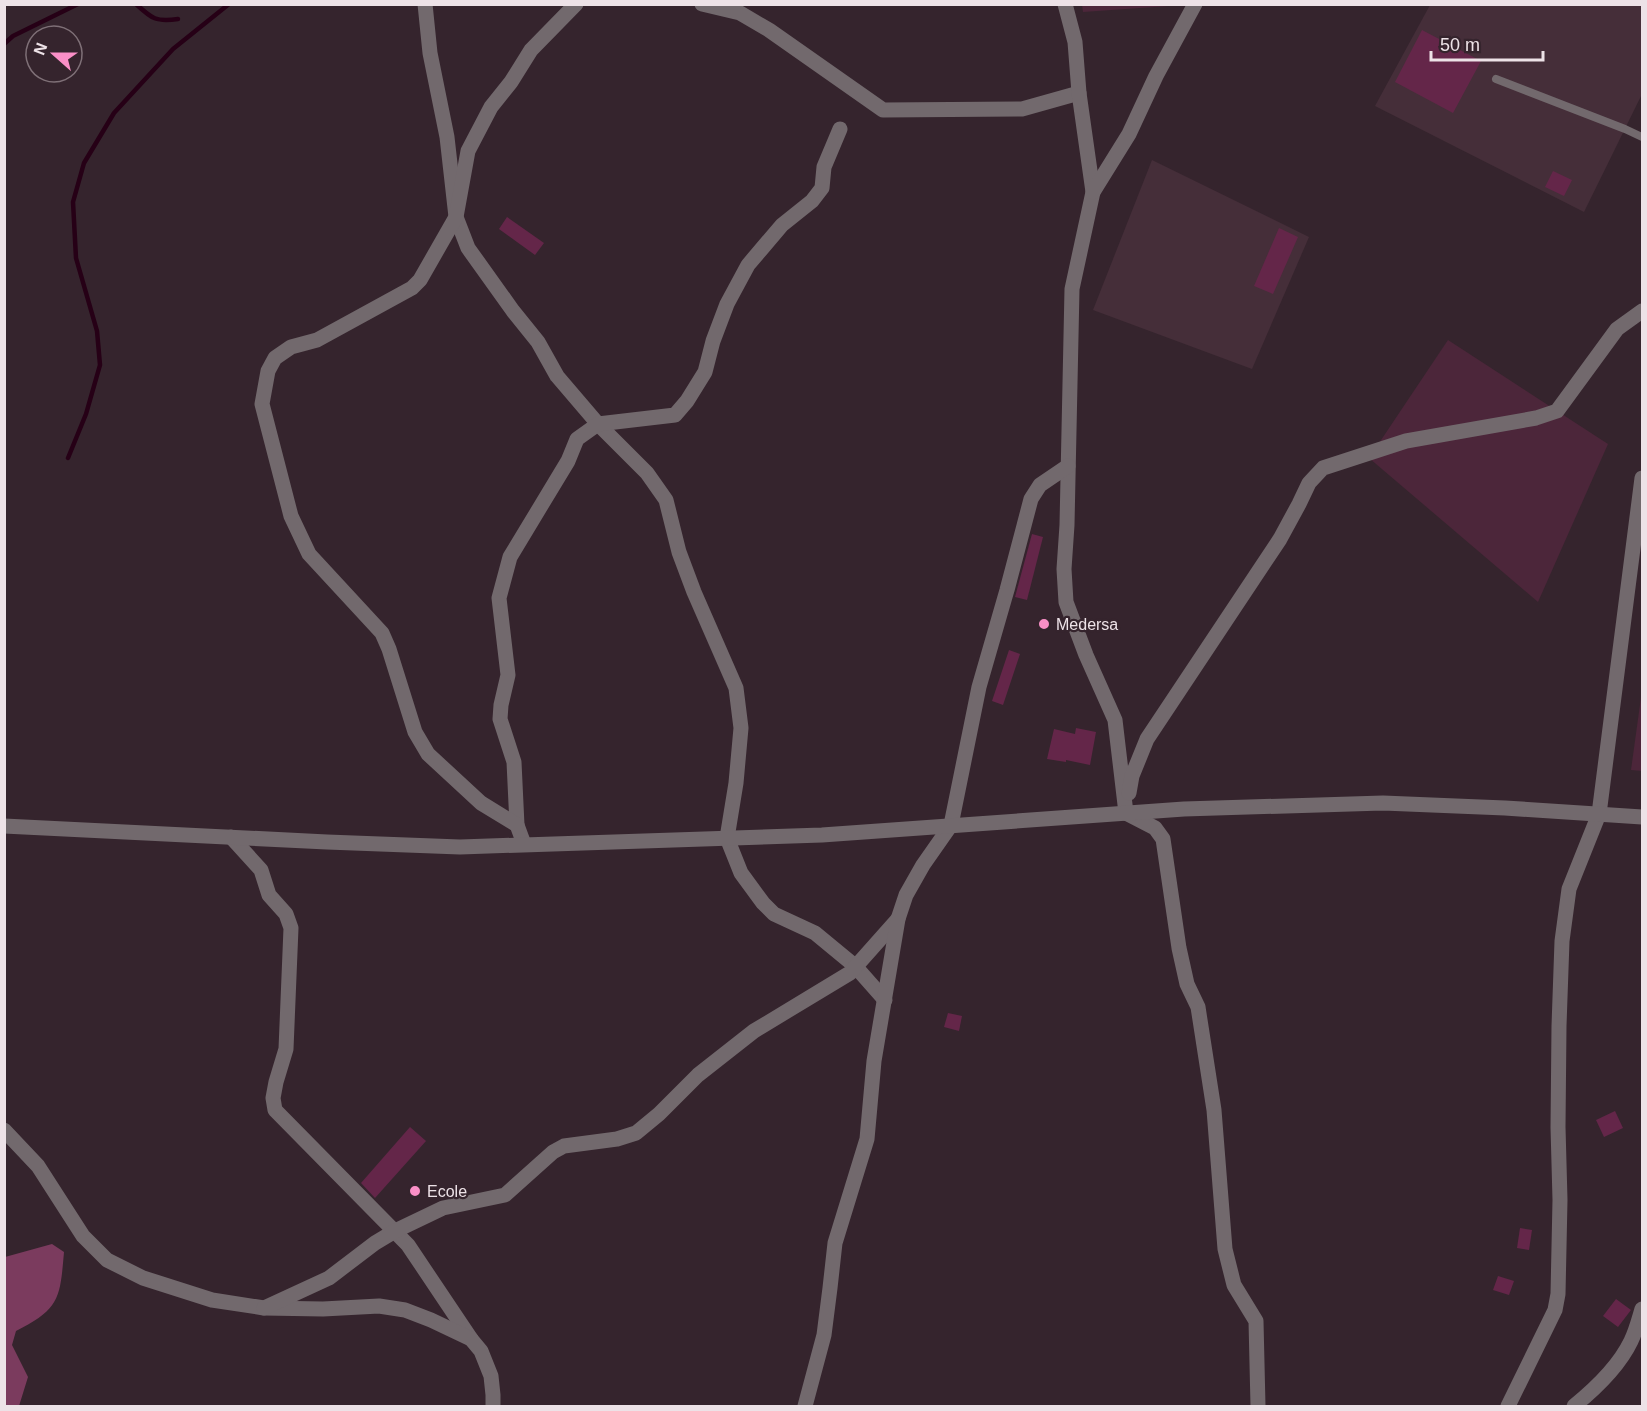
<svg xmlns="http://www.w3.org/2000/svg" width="1647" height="1411" font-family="Arial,sans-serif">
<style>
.built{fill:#452e39}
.green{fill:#4c263a}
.forest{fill:#7b3b5e}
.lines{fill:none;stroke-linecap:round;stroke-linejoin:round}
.stream{stroke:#260016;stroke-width:4.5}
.building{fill:#642649}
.service{stroke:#72696d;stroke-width:8}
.minor{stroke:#72696d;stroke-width:15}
.tertiary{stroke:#72696d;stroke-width:15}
.poi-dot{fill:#fa8fc7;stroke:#35242d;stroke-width:2}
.labels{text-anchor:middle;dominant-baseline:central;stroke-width:4.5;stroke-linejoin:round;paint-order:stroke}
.poi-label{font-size:16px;fill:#ede2e7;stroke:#35242d;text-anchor:start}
</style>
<rect width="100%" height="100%" fill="#35242d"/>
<g class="built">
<polygon points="1430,5 1642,5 1642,94 1584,212 1375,106"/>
<polygon points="1152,160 1309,237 1252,369 1093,310"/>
</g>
<g class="green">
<polygon points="1082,5 1082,4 1183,5 1083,12"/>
<polygon points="1448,340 1608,444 1538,602 1369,458"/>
<polygon points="1642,690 1642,771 1631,770"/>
</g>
<path class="forest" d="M52 1244 64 1252C60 1298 60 1309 16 1331L12 1345 28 1377 19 1406H5V1257Z"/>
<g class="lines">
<g class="stream">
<path d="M136 4C152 19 156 22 178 19"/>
<polyline points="4,44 13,36 78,4"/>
<polyline points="68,458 86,414 100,365 97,331 76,258 73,202 84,163 114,113 173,49 229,4"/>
</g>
</g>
<g class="building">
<polygon points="1422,30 1481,61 1453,113 1395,82"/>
<polygon points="1553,171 1572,180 1564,196 1545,187"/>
<polygon points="507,217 544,243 535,255 499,229"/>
<polygon points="1279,228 1298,237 1273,294 1254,286"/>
<polygon points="1032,534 1043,537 1027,600 1015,597"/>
<polygon points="1009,650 1020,654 1003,705 992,701"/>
<polygon points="1076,728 1096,732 1090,765 1066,760 1066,762 1047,759 1054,729 1075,734"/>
<polygon points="948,1013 962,1016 959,1031 944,1027"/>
<polygon points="1615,1111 1623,1128 1604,1137 1596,1120"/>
<polygon points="410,1127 426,1141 375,1198 361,1183"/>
<polygon points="1520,1228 1532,1230 1529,1250 1517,1248"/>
<polygon points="1498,1276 1514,1281 1509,1295 1493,1290"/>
<polygon points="1616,1299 1631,1310 1618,1327 1603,1316"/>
</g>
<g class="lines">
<polyline class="service" points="1496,79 1625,129 1642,137"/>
<g class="minor">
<polyline points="425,4 430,53 447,137 456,217 468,248 513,311 538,342 557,376 598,424 647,473 666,500 679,552 694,592 736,688 741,728 736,783 727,838 741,873 763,903 774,914 815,933 855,966 885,1000"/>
<polyline points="702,4 740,13 769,30 883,110 1022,109 1079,93"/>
<polyline points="1065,4 1075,42 1079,93 1093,192 1072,289 1067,525 1064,569 1066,602 1086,655 1115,720 1126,813"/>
<polyline points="1093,192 1129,134 1156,76 1195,4"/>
<polyline points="1129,793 1132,776 1147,739 1280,539 1299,504 1309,483 1323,468 1406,441 1536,418 1557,411 1617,329 1642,311"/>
<polyline points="1126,813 1155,828 1163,839 1179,948 1187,984 1198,1007 1214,1110 1225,1249 1234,1285 1256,1321 1258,1406"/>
<polyline points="517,825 514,762 500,719 501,705 508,675 499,598 510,557 568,461 577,439 598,424 675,415 687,401 705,372 713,341 727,304 748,265 782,225 812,201 822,188 824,167 840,129"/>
<polyline points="231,837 261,870 269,895 286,914 291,928 286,1049 276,1082 273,1098 275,1110 408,1245 471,1339"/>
<polyline points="524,844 517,825 481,803 428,754 415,732 389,649 382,633 309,554 291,516 262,404 268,371 275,358 291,347 317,340 412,288 420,280 456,217 468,151 491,107 511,82 531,50 576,4"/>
<polyline points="4,1130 38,1166 83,1236 107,1260 143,1278 212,1300 264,1308 323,1309 379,1306 405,1310 431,1320 471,1339 481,1351 491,1376 493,1395 493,1406"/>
<polyline points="264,1308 329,1278 375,1243 395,1231 443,1208 505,1195 553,1152 564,1146 617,1139 636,1133 659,1114 698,1075 754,1031 850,973 898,919"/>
<polyline points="805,1406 824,1335 830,1288 835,1243 867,1139 874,1061 898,919 906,895 923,865 951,825 979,687 1007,590 1031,499 1040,485 1068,466"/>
<polyline points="1508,1406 1555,1310 1558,1294 1560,1200 1558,1127 1559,1026 1562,941 1569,889 1599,814"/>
<path d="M1574 1406C1595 1389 1619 1366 1631 1341 1636 1331 1639 1319 1642 1309"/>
</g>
<g class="tertiary">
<polyline points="1599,814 1642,478"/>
<polyline points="4,826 327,842 460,847 822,835 1184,809 1383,803 1505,808 1642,817"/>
</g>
</g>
<g class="poi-dot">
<circle cx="1044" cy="624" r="6"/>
<circle cx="415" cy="1191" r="6"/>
</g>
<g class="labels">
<g class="poi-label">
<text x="1056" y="624">Medersa</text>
<text x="427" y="1191">Ecole</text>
</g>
</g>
<rect width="1647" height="1411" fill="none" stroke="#ede2e7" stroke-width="12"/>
<g transform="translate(54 54) rotate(291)"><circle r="28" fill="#35242d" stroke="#7f7077" stroke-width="1.5"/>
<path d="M0-4.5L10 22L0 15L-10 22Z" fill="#fa8fc7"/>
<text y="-9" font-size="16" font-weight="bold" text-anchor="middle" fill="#ede2e7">N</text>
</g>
<path d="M1431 51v9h112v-9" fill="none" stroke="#ede2e7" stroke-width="3"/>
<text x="1440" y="51" font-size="18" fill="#ede2e7" stroke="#35242d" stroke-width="4.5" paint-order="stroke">50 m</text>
</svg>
